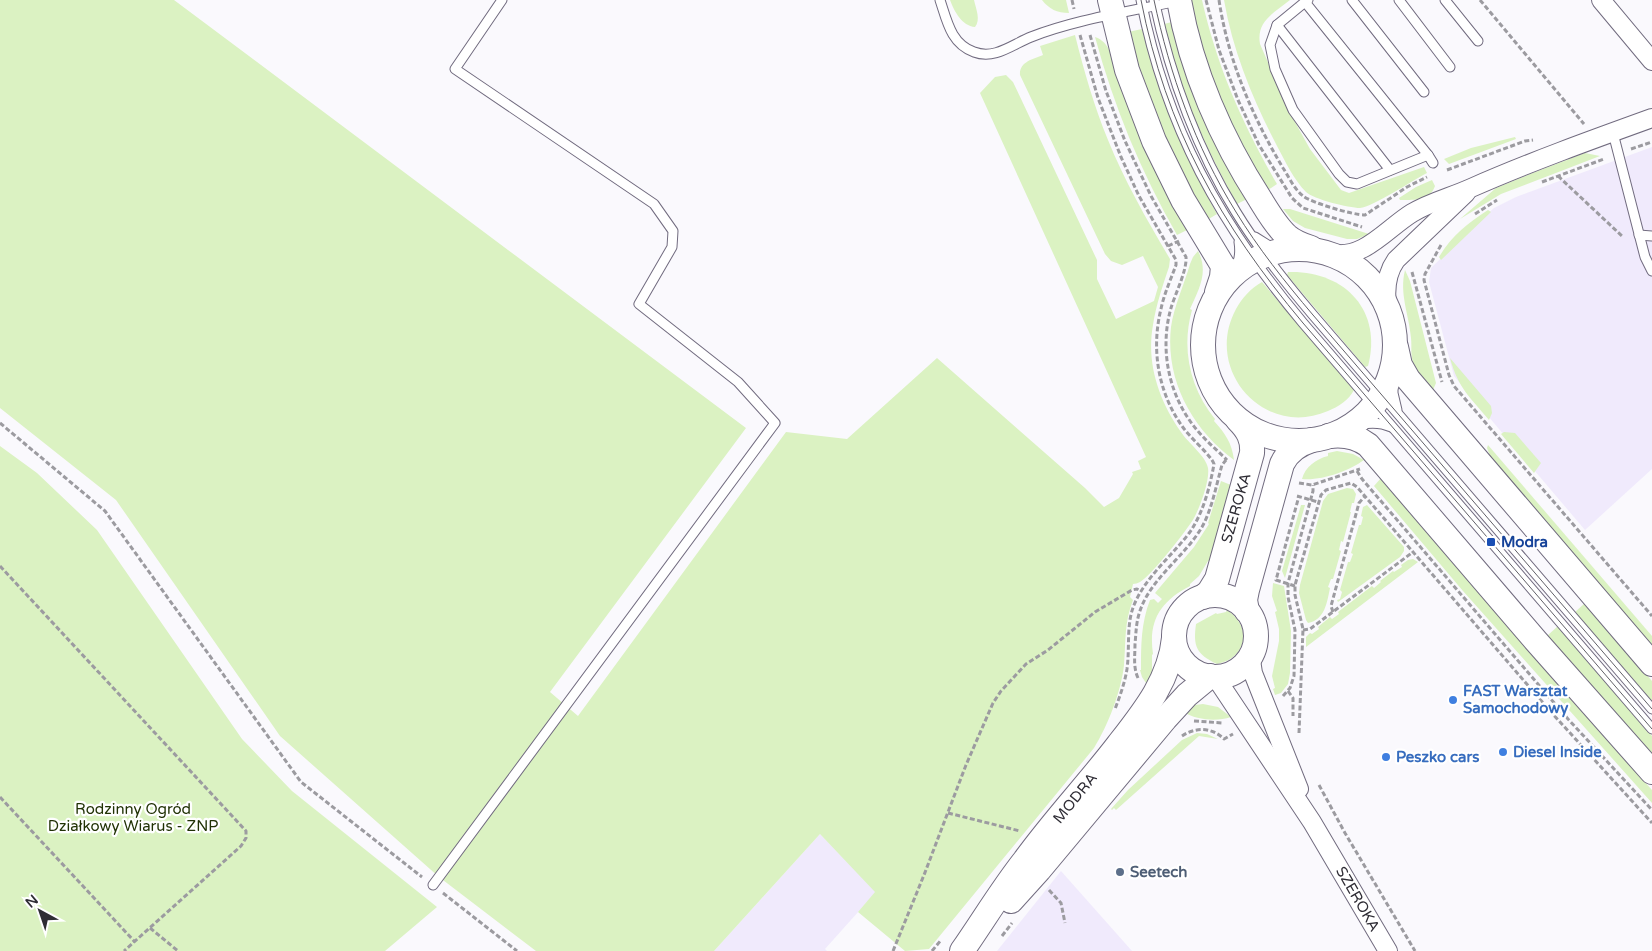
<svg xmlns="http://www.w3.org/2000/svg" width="1652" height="951" font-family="'Varela Round',sans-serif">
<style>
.built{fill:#f0eafc}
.green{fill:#dbf2c2}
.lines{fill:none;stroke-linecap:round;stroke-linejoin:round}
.lane-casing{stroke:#716b7f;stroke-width:11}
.street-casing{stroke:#716b7f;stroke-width:20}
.secondary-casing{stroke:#716b7f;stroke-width:26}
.path{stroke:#9c9ba0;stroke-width:3;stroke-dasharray:5 2.5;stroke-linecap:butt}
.lane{stroke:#fff;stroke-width:9}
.street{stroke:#fff;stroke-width:18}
.secondary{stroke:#fff;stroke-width:24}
.tram{stroke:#626168;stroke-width:1}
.transit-dot{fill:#1a4fb4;stroke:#fff;stroke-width:2}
.shop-dot{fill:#3f7fe0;stroke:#fff;stroke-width:2}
.service-dot{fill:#5c6f8a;stroke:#fff;stroke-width:2}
.labels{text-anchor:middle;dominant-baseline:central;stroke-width:4.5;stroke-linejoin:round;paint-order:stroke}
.street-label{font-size:15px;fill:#2f2d35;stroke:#fff}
.transit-label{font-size:15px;font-weight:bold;fill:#164399;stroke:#fff;text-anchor:start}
.shop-label{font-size:15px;font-weight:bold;fill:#366cbe;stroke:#fff;text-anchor:start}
.park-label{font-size:15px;fill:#213205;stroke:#fff}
.service-label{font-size:15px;font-weight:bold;fill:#4e5e75;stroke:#fff;text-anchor:start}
</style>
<rect width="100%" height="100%" fill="#faf9fd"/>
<g class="built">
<polygon points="1652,147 1652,469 1585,530 1454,376 1429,282 1431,268 1475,225 1494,208 1516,197"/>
<polygon points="820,834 876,892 825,949 827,951 714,951"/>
<polygon points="1061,871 1132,951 997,951"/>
</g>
<g class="green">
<path d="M0 0H174L746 428 550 692 578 716 786 432 847 439 937 358 1085 488 1104 507 1119 498 1133 474 1132 472 1141 469 1138 461 1146 457 980 93 995 77 1006 75 1013 82 1097 260V279L1116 319 1154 301 1158 287 1143 256 1122 265 1111 261 1105 254 1020 75C1019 62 1033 59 1043 55L1040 46 1075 35C1084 71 1094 106 1108 140 1125 182 1147 220 1170 259L1169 267C1163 285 1156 305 1153 325 1146 363 1159 401 1181 432 1188 443 1206 456 1208 468 1210 480 1200 507 1194 518 1188 529 1150 577 1140 582 1138 583 1135 584 1133 584L1130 597 1133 600C1124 623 1126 641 1124 665 1121 692 1108 725 1094 748L929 949 905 951 858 912 875 892 820 834 714 951H536L439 877 280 736 116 500 0 408Z"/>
<path d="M950 0H974C976 9 981 20 975 27 962 26 954 11 950 0Z"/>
<path d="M1042 0H1066L1069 13C1057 13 1049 9 1042 0Z"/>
<path d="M1190 0H1202C1217 67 1243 125 1277 184L1268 190C1233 134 1203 65 1190 0Z"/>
<path d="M1224 0H1290C1274 13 1256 21 1260 44L1290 113 1310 149 1341 190 1349 193 1424 167 1427 173C1413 180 1373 207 1360 208 1349 208 1313 199 1306 192 1294 180 1285 161 1277 146 1253 100 1233 52 1224 0Z"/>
<path d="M1172 22 1247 199 1237 204C1205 147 1178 88 1164 24Z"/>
<path d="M1142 29C1159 95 1184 156 1217 214L1207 220 1170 151 1140 72 1128 32Z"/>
<path d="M1095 37C1110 42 1112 58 1116 72 1134 127 1157 180 1187 230L1177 235C1141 172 1114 107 1095 37Z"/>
<polygon points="1515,137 1516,139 1449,164 1444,159 1471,148"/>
<polygon points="1585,153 1600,156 1501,194 1460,219 1496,188 1530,174"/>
<path d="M1432 180 1435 186C1430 201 1413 200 1400 200L1399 198 1416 187Z"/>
<polygon points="1283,209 1290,209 1369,234 1357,239 1347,239 1305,228 1293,221"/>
<path d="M1488 210 1491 212 1441 260 1439 257C1452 235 1467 224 1488 210Z"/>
<path d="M1198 251C1209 272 1199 289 1190 309L1192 310C1181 349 1190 388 1215 419L1214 421C1225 433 1232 443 1234 460 1192 429 1165 380 1171 327 1174 306 1184 285 1190 264L1193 257Z"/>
<path d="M1405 270 1410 281 1436 383 1433 390C1426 382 1418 375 1414 365 1410 356 1412 347 1411 338 1409 314 1399 294 1405 270Z"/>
<path d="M1288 272C1343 270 1383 309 1368 366L1365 367 1287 275Z"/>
<path d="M1262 282 1354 390C1349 400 1338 407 1328 411 1264 439 1203 370 1236 309 1242 298 1251 288 1262 282Z"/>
<path d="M1450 358 1491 406 1492 413 1489 420C1470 397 1458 388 1450 358Z"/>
<polygon points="1504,432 1515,433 1541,463 1534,473 1501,434"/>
<polygon points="1488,445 1652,636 1652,647 1490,456 1487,448"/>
<polygon points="0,446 37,473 97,530 242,739 292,791 437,907 385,951 0,951"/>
<path d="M1337 451 1353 454 1364 460C1349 471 1321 481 1302 479 1305 467 1316 459 1328 456V453Z"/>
<polygon points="1381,478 1558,685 1652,790 1652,803 1463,591 1374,486"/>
<path d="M1221 481 1231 485 1210 561H1208L1199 576 1190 584V586C1161 601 1148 620 1153 654L1152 655V675L1148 686 1142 677 1140 670H1141C1141 645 1141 623 1150 600L1154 599 1158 603 1162 599 1155 593 1194 547 1209 524 1208 523Z"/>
<path d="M1347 488 1353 489 1356 494 1354 503H1352L1350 512H1351L1343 542 1341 541 1339 550 1341 551 1333 579H1331L1328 587 1330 588C1327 602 1325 620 1308 623L1306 620 1299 593 1300 585 1323 501 1328 494Z"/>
<polygon points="1301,505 1305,505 1285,578 1282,571"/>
<polygon points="1367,505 1404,547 1404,551 1400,557 1338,602 1337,600 1340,599 1342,592 1340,590 1348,562 1350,562 1353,554 1351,553 1359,525 1361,525 1363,517 1361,516 1363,507"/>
<polygon points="1413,559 1418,562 1306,647 1306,637 1310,633 1312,634 1319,629 1318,627 1330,617 1332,619 1339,614 1338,612 1372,586 1374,588 1381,582 1380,581 1393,571 1394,572 1402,567 1401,565 1408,560"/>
<polygon points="1273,583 1284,586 1291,631 1290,673 1288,684 1281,693 1275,695 1273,689 1275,688 1272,676 1279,641 1279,629 1275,612 1277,611 1272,596"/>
<polygon points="1585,603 1652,681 1652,704 1574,613"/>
<path d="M1227 610C1253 627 1247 658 1217 664 1196 654 1193 646 1196 624L1216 613 1217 614 1226 612Z"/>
<polygon points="1558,626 1652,736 1652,756 1597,695 1547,636"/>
<path d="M1203 704 1218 707 1231 717C1216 722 1197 720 1183 712L1195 705Z"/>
<polygon points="1197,733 1207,734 1218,739 1199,736 1116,810 1114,808 1112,810 1111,809 1128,790 1182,740"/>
</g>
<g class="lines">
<defs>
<g id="lane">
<path d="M940 0C947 21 951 44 974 52 995 60 1013 44 1031 37 1077 19 1129 12 1177 1"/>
<path d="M1141 0C1166 128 1220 224 1303 323L1652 729"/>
<path d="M1154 0C1170 75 1195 146 1236 212 1258 248 1285 282 1313 315L1652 709"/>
<polyline points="1308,0 1305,2 1428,155 1433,163"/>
<polyline points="1352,0 1424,92"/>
<polyline points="1399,0 1450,67"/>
<polyline points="1445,0 1478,41"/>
<polyline points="1305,2 1277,25 1270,45 1275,69 1293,110 1339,174 1347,182 1357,184 1428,155"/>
<polyline points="1277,25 1390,170"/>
<polyline points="1613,133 1645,257 1652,271"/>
<polyline points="1639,235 1652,236"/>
<polyline points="1255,237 1271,247 1286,249"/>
<path d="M1231 276C1239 266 1241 255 1239 242"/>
<polyline points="1393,367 1393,393 1397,410"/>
<path d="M1346 429C1361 423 1376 420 1391 427"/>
<polyline points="433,885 775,423 738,382 639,304 672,247 673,231 654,204 455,69 502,0"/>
</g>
<g id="street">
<polyline points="1601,0 1652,61"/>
<path d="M1330 253C1363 261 1386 229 1412 213 1430 202 1451 197 1471 188 1530 162 1591 140 1652 118"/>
<path d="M1387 305C1385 289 1386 274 1396 260L1466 193"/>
<polyline points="1253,650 1251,660 1253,673 1299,789"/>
<polyline points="1210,676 1215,679 1220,684 1312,822 1388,951"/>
</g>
<g id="secondary">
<polyline points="1110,0 1127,70 1154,141 1183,200 1223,266 1222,277 1217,292"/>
<path d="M1179 0C1191 70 1222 140 1260 199 1268 212 1276 226 1287 236 1294 242 1302 245 1311 248"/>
<circle cx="1299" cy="345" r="96"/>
<polyline points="1396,347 1400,365 1408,379 1652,664"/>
<path d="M1329 436C1344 434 1356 436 1368 445L1536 641 1652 772"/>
<circle cx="1215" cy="636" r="41"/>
<path d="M1203 597 1209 592 1217 579 1252 453C1253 439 1248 430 1238 420"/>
<path d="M1247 611 1245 600 1247 590 1282 464C1288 451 1299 444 1312 440"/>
<polyline points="1011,901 1039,870 1165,719 1187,695 1210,676"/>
<path d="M962 951C983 921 1002 889 1025 860 1054 820 1088 784 1118 745 1143 713 1170 680 1174 638"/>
</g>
</defs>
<use href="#lane" class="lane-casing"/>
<use href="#street" class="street-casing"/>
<use href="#secondary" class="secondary-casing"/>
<g class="path">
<polyline points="1072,0 1074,9"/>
<polyline points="1206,0 1219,50 1238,100 1259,145 1292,198 1303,208 1362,227"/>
<path d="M1219 0C1228 60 1252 116 1283 168 1289 177 1294 189 1303 196 1312 203 1353 215 1365 215L1407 187 1427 177"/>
<polyline points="1480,0 1584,124"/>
<path d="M1080 35 1098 98 1121 157 1139 196 1176 260V265C1171 279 1164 294 1161 309 1151 349 1158 392 1182 426 1189 437 1211 455 1214 464 1210 487 1203 513 1190 532 1172 556 1146 576 1134 605 1126 625 1130 647 1127 669 1125 682 1120 696 1115 709"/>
<path d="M1090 35 1106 91 1125 141 1151 196 1186 257C1187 271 1175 294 1171 308 1159 350 1169 397 1197 430 1206 441 1217 450 1227 460"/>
<polyline points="1631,149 1652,142"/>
<polyline points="1447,170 1525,141 1533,140"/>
<polyline points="1558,176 1623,237"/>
<polyline points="1542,182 1604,159"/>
<polyline points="1475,214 1497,200"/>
<polyline points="1441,245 1425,274 1424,280 1449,375 1454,386 1652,616"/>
<polyline points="1168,246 1179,241"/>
<polyline points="1412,272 1442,382"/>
<polyline points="0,423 105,511 301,782 422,877"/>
<polyline points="1357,471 1362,479 1568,719 1652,810"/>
<polyline points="1299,483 1312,485 1360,469"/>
<polyline points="1297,496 1318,502"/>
<polyline points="0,566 246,831 246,838 241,846 124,951"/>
<polyline points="1295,586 1276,580 1299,496"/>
<polyline points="1333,612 1331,606 1359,503 1365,496"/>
<polyline points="1303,630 1310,629 1413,552"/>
<path d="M1138 678C1133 667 1135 656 1135 644 1136 634 1136 624 1139 614 1149 579 1184 558 1202 527 1212 509 1216 486 1222 465L1226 460"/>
<polyline points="1288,691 1293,698 1293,716"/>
<polyline points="1283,696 1290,688 1294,676 1295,630 1288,597 1288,583 1313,491 1313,485"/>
<polyline points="1194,721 1223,723"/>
<polyline points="1299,733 1303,629 1295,595 1295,585 1321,495 1326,490 1351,483 1357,487 1550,711 1652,823"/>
<path d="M1182 736C1195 727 1212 727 1224 739L1233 734"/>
<polyline points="1319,785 1345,833 1415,951"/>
<polyline points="0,797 135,942"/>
<polyline points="948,813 1020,831"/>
<polyline points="1049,890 1061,903 1065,923"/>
<polyline points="443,893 517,951"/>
<polyline points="150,928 178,951"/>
<polyline points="1002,936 1012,923"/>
<polyline points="893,951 924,875 966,765 993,703 1001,691 1026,664 1048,650 1095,612 1132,590 1137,589 1141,591"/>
<polyline points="932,951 941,940"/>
</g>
<use href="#lane" class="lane"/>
<use href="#street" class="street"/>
<use href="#secondary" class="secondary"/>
<g class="tram">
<path d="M1141 0C1166 128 1220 224 1303 323L1652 729"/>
<path d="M1154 0C1170 75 1195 146 1236 212 1258 248 1285 282 1313 315L1652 709"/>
</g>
</g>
<rect class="transit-dot" x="1486" y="537" width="10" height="10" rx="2.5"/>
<g class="shop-dot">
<circle cx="1453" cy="700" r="5"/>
<circle cx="1503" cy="752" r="5"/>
<circle cx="1386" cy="757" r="5"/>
</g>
<circle class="service-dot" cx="1120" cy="872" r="5"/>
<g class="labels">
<g class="street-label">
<text transform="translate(1236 508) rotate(-74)">SZEROKA</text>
<text transform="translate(1075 798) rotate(-51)">MODRA</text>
<text transform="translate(1358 899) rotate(60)">SZEROKA</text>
</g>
<g class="transit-label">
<text x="1501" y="542">Modra</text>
</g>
<g class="shop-label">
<text x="1463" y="691">FAST Warsztat<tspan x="1463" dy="17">Samochodowy</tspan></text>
<text x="1513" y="752">Diesel Inside</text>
<text x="1396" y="757">Peszko cars</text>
</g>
<g class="park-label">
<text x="133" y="809">Rodzinny Ogród<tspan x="133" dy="17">Działkowy Wiarus - ZNP</tspan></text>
</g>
<g class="service-label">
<text x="1130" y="872">Seetech</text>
</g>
</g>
<g transform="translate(40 911) rotate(320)" stroke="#ffffff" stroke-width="4" paint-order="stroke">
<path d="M0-4L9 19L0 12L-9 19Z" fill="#2f2d35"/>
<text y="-8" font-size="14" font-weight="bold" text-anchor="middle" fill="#2f2d35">N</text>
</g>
</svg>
